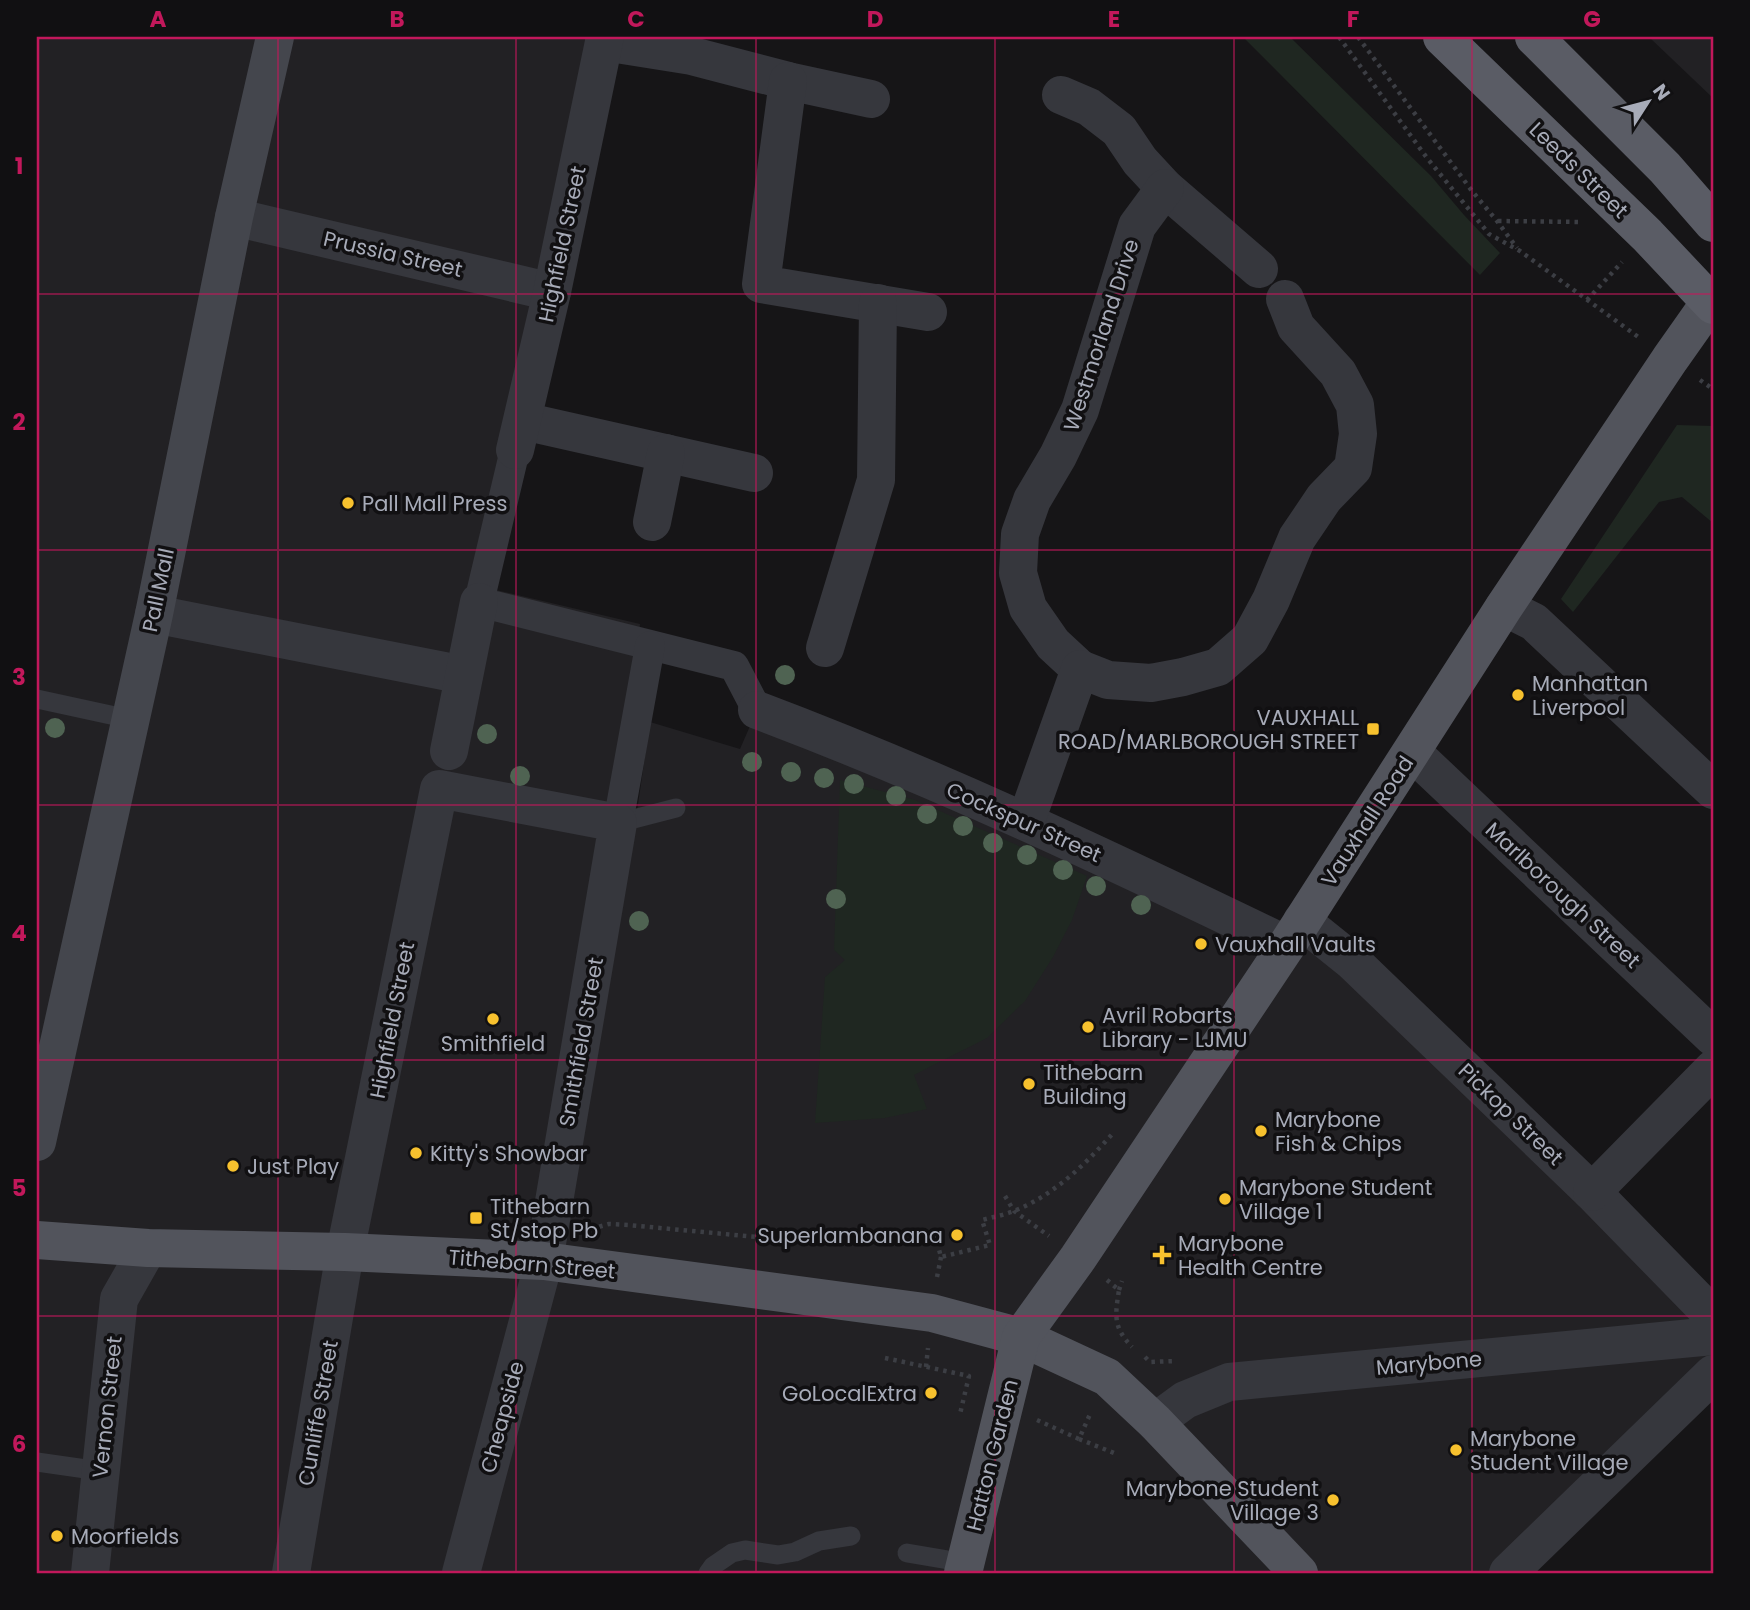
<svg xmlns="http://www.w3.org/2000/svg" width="1750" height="1610" font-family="Poppins,sans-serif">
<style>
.built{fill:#222124}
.green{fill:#1f2721}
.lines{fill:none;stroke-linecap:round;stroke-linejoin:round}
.path{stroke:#3c3e44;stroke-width:4.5;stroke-dasharray:3.5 5;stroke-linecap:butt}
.service{stroke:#36373d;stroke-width:19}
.pedestrian{stroke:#36373d;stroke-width:30}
.minor{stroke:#36373d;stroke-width:38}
.secondary{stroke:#44464d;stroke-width:38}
.primary{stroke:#52545c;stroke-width:38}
.trunk{stroke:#5a5c65;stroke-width:38}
.tree{fill:#4f6352}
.grid{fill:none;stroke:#c2185b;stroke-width:2;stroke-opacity:0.55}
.poi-dot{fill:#f7c12e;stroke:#111012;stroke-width:2.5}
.labels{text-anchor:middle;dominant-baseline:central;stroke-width:7;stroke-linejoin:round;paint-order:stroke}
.street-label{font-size:21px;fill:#a7abb8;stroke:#111012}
.poi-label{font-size:21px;fill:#a7abb8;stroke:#111012;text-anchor:start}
.neatline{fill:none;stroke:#c2185b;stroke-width:2.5}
.grid-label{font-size:23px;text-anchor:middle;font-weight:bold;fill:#c2185b}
</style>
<rect width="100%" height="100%" fill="#161517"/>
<g class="built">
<polygon points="37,37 616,37 496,590 640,624 619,823 636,818 650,722 740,749 757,710 1287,945 1302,921 1713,1316 1713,1374 1508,1573 37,1573"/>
<polygon points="1649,37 1713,37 1713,98"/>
</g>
<g class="green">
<polygon points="1243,37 1290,37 1431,176 1464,215 1500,253 1480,275"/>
<polygon points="1677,425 1713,426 1713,523 1682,497 1659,502 1573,612 1561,599"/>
<polygon points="840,780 915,800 1087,876 1072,920 1053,957 1025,1001 987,1038 914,1075 927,1109 885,1118 815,1123 825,977 845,960 834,950"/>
</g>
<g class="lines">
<g class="path">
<polyline points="1339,37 1427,158 1489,234 1520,251 1641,339"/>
<polyline points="1358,37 1472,191 1497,221 1517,248"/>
<polyline points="1498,221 1580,222"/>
<polyline points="1587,300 1622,262"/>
<polyline points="1700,380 1713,389"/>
<polyline points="1005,1196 1014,1211 1049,1236"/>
<path d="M591 1229 609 1224 628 1225 821 1243C859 1244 896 1239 934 1231L941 1257 990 1245 982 1220C993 1217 1004 1215 1014 1211 1054 1195 1086 1164 1114 1132"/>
<polyline points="937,1277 941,1257"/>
<path d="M1107 1280 1119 1290C1115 1316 1113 1327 1132 1347"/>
<polyline points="1119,1290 1122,1281"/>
<polyline points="1145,1357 1150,1362 1176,1361"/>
<polyline points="885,1358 969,1376 960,1414"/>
<polyline points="926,1367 928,1348"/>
<polyline points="1037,1420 1079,1439 1091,1412"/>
<polyline points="1079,1439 1114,1453"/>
</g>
<g class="service">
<polyline points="37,699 129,719"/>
<polyline points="618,823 676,808"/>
<polyline points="37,1462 100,1471"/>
<polyline points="907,1553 966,1563"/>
<polyline points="708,1573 713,1566 732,1553 745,1550 778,1555 795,1552 819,1541 851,1536"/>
</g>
<g class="pedestrian">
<polyline points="515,450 479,602 734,666 757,710"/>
<polyline points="618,823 650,646"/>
</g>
<g class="minor">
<polyline points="604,42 692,56 788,81 871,99"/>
<polyline points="788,81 761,284 928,312"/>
<polyline points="1061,95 1089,107 1119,130 1140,161 1165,188 1259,269"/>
<polyline points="234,217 552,292"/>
<polyline points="523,421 754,473"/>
<polyline points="515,450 552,292 605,37"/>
<polyline points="652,522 666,453"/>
<polyline points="1504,607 1534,622 1713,790"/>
<polyline points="154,614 464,675"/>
<polyline points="825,648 876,480 878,303"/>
<polyline points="1080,669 1053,644 1028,608 1018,573 1020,534 1032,500 1058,456 1080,410 1137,226 1165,188"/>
<path d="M757 710C938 778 1113 861 1287 945"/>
<polyline points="449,751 479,602"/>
<polyline points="1412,752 1713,1037"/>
<polyline points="1026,821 1080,669 1108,680 1151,683 1183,677 1218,667 1250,639 1271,600 1297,538 1324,498 1353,468 1358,434 1355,405 1338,373 1296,327 1285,299"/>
<polyline points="1302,921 1353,962 1592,1192 1713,1316"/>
<polyline points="1592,1192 1713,1069"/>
<polyline points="1155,1422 1185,1400 1229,1382 1713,1336"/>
<polyline points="90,1573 119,1299 148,1248"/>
<polyline points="291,1573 345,1252 439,789 618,823 544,1261 461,1573"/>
<polyline points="1508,1573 1713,1374"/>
</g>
<polyline class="secondary" points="37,1142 154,614 234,217 275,37"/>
<g class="primary">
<polyline points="37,1240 148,1248 345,1252 544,1261 932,1313 1021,1337 1107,1377 1155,1422 1299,1573"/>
<polyline points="963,1573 1021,1337 1078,1258 1287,945 1504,607 1670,359 1713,298"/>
</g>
<g class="trunk">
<polyline points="1442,37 1647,235 1713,305"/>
<polyline points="1534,37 1665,168 1713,223"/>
</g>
</g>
<g class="tree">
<circle cx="785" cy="675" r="10"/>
<circle cx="55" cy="728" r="10"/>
<circle cx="487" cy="734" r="10"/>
<circle cx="752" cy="762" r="10"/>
<circle cx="791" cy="772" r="10"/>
<circle cx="520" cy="776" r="10"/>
<circle cx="824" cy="778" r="10"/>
<circle cx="854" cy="784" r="10"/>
<circle cx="896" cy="796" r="10"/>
<circle cx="927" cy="814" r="10"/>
<circle cx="963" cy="826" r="10"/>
<circle cx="993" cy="843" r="10"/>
<circle cx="1027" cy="855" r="10"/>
<circle cx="1063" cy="870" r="10"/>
<circle cx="1096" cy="886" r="10"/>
<circle cx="836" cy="899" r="10"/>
<circle cx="1141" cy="905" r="10"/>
<circle cx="639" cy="921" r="10"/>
</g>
<path class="grid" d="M278 37V1573M516 37V1573M756 37V1573M995 37V1573M1234 37V1573M1472 37V1573M37 294H1713M37 550H1713M37 805H1713M37 1060H1713M37 1316H1713"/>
<g class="poi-dot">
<circle cx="348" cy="503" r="7"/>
<circle cx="1518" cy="695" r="7"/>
<rect x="1366" y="722" width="14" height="14" rx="3.5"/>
<circle cx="1201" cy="944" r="7"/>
<circle cx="493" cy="1019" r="7"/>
<circle cx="1088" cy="1027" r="7"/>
<circle cx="1029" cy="1084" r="7"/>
<circle cx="1261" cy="1131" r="7"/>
<circle cx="416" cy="1153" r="7"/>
<circle cx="233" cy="1166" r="7"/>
<circle cx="1225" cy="1199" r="7"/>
<rect x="469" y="1211" width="14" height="14" rx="3.5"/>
<circle cx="957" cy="1235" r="7"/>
<path d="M1158.5 1244.5h7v7h7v7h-7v7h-7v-7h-7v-7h7z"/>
<circle cx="931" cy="1393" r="7"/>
<circle cx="1456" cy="1450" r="7"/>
<circle cx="1333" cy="1500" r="7"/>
<circle cx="57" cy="1536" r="7"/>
</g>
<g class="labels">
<g class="street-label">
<text transform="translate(1579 170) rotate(44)">Leeds Street</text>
<text transform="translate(562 244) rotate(-78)">Highfield Street</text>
<text transform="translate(393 254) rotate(13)">Prussia Street</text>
<text transform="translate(1101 335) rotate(-72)">Westmorland Drive</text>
<text transform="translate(158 590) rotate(-78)">Pall Mall</text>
<text transform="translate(1367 821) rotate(-57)">Vauxhall Road</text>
<text transform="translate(1024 822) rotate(24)">Cockspur Street</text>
<text transform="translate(1563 895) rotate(43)">Marlborough Street</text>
<text transform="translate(392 1020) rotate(-79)">Highfield Street</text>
<text transform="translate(581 1042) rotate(-80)">Smithfield Street</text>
<text transform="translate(1511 1114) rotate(44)">Pickop Street</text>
<text transform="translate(532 1264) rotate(5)">Tithebarn Street</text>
<text transform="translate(1429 1363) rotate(-5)">Marybone</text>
<text transform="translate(107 1407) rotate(-84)">Vernon Street</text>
<text transform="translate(318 1413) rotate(-80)">Cunliffe Street</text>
<text transform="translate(502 1417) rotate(-75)">Cheapside</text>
<text transform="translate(992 1455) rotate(-76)">Hatton Garden</text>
</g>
<g class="poi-label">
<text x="362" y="503">Pall Mall Press</text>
<text x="1532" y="683">Manhattan<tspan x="1532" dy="24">Liverpool</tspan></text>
<text x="1359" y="717" text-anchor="end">VAUXHALL<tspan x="1359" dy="24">ROAD/MARLBOROUGH STREET</tspan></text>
<text x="1215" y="944">Vauxhall Vaults</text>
<text x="1102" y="1015">Avril Robarts<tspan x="1102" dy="24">Library - LJMU</tspan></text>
<text x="493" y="1043" text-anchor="middle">Smithfield</text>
<text x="1043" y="1072">Tithebarn<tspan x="1043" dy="24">Building</tspan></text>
<text x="1275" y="1119">Marybone<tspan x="1275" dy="24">Fish &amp; Chips</tspan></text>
<text x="430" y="1153">Kitty's Showbar</text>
<text x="247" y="1166">Just Play</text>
<text x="1239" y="1187">Marybone Student<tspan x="1239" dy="24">Village 1</tspan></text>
<text x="490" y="1206">Tithebarn<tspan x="490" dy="24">St/stop Pb</tspan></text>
<text x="943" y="1235" text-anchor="end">Superlambanana</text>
<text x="1178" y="1243">Marybone<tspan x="1178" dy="24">Health Centre</tspan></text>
<text x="917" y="1393" text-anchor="end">GoLocalExtra</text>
<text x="1470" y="1438">Marybone<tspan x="1470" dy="24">Student Village</tspan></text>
<text x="1319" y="1488" text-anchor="end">Marybone Student<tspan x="1319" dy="24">Village 3</tspan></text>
<text x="71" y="1536">Moorfields</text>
</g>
</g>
<rect width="1750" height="1610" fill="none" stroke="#111012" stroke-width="77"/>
<g transform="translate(1648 102) rotate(54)" stroke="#111012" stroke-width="5" paint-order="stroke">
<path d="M0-5L12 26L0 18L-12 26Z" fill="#a7abb8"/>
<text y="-10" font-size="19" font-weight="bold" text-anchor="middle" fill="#a7abb8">N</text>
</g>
<rect x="38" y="38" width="1674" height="1534" class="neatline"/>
<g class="grid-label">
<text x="158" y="27">A</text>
<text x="397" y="27">B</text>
<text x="636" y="27">C</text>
<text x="875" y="27">D</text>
<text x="1114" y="27">E</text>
<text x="1353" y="27">F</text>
<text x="1592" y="27">G</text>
<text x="19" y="174">1</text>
<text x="19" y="430">2</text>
<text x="19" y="685">3</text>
<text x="19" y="941">4</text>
<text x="19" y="1196">5</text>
<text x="19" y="1452">6</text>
</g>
</svg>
